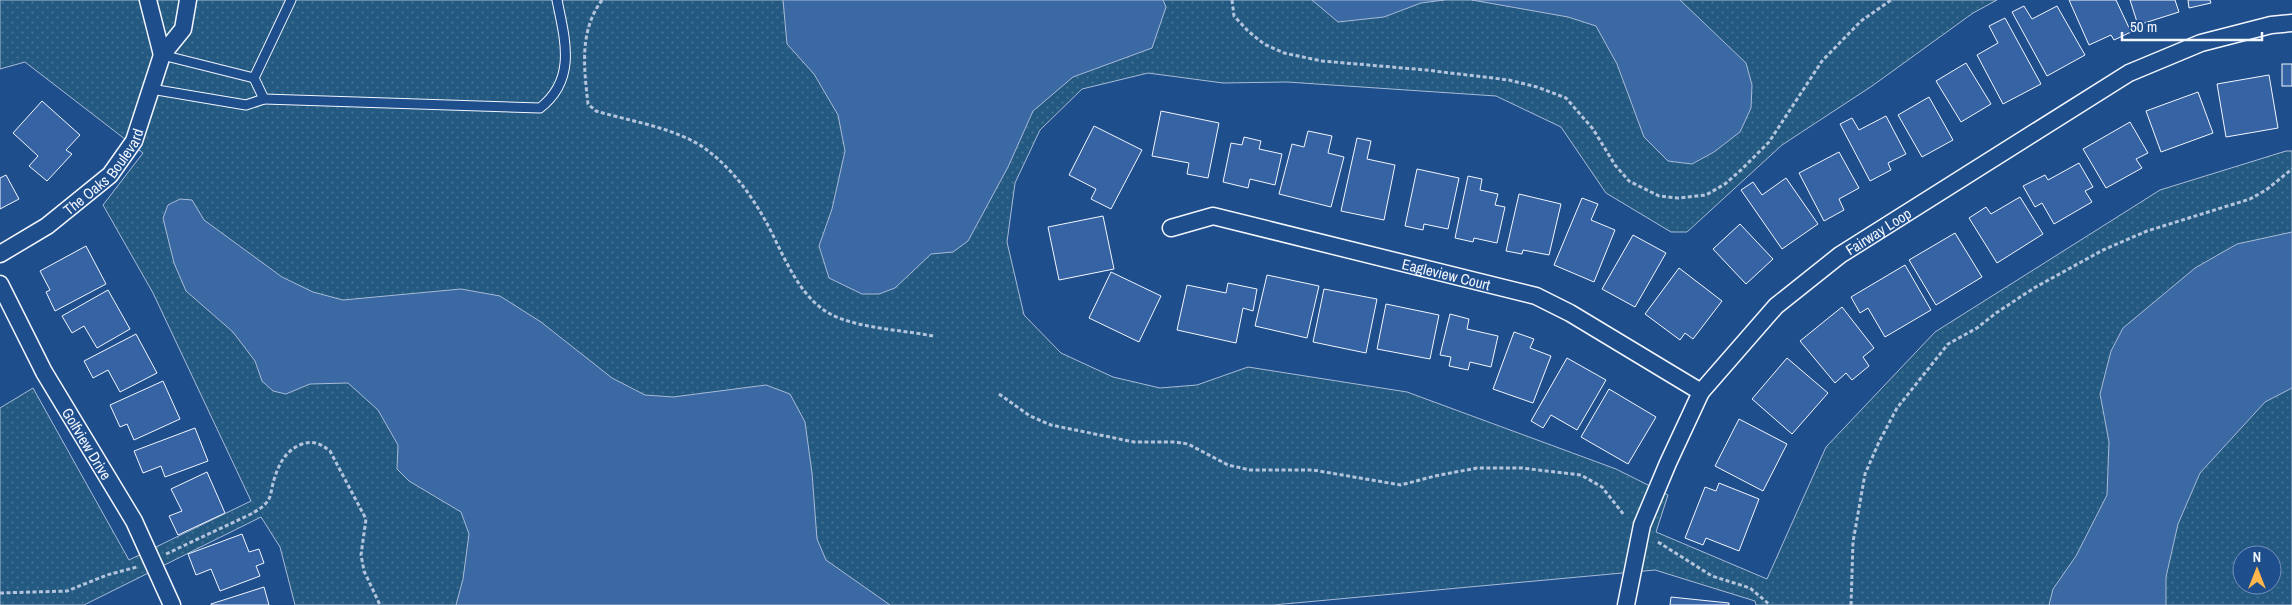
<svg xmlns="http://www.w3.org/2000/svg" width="2292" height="605" font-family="'Archivo Narrow',sans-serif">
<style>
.grass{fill:url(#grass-dots);stroke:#a8bbd7;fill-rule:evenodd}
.water{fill:#3b69a3;stroke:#a8bbd7}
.building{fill:#3563a3;stroke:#f2f6ff}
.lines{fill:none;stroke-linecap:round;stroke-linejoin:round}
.service-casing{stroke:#f2f6ff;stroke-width:11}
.minor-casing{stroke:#f2f6ff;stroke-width:19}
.path{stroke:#b3c4dc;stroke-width:3;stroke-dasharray:4 2.5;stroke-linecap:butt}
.service{stroke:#1f4e8c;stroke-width:9}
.minor{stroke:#1f4e8c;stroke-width:16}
.labels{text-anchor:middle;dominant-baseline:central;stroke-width:4;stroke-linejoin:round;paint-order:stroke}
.street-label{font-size:15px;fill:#f2f6ff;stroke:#1f4e8c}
</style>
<defs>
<pattern id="grass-dots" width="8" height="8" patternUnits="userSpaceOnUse" patternTransform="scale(1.25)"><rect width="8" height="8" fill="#245a82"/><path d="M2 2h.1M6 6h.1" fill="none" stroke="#447295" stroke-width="1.8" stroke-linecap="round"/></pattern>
</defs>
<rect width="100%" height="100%" fill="#1f4e8c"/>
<path class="grass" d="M0 0H1997L1973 13 1872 86 1782 145 1687 232H1671L1606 193 1561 127 1496 96 1287 82 1223 83 1148 73 1082 89 1040 130 1015 183 1007 242 1024 315 1061 353 1113 377 1160 388 1197 385 1248 367 1407 392 1616 469 1668 495 1656 532 1767 579 1826 447 1935 332 2160 190 2286 151H2292V605H1756L1755 601 1655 570 1273 605H295L280 547 261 517 84 605H0V408L33 388 129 560 251 501 153 293 103 205 143 153 25 62 0 69ZM2242 555H2272V585H2242Z"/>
<g class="water">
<polygon points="783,0 1163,0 1166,7 1152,48 1073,77 1033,111 1008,167 968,241 953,252 931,254 895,288 879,294 862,294 829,278 819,246 832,209 845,151 838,115 814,74 787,44"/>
<polygon points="1312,0 1444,0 1421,3 1384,17 1338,22"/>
<polygon points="1472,0 1680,0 1746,63 1752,85 1751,108 1740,132 1714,152 1692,164 1668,161 1644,137 1617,64 1596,26 1568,17"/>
<polygon points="180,199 192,200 204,220 282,277 313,292 343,300 461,289 500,296 541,322 612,378 645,395 673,397 766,385 790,394 805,422 812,473 817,539 826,560 890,605 456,605 463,579 469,534 461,512 409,481 397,469 398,445 378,410 348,383 310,384 286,394 273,391 262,381 255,361 233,332 186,291 174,263 163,218 168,205"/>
<polygon points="2292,232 2292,388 2265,402 2200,473 2178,524 2166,577 2166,605 2049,605 2053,589 2076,556 2107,495 2109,442 2100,394 2111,351 2123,328 2195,268 2237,244"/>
</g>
<g class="building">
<polygon points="2069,0 2116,0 2131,32 2114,40 2111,35 2089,45"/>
<polygon points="2130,0 2175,0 2179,12 2138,25"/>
<polygon points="2188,0 2210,0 2211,3 2189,8"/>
<polygon points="2024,6 2032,19 2057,6 2085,55 2047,76 2012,12"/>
<polygon points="2005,18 2041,84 2003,104 1977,55 1998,43 1989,26"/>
<polygon points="1966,63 1991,104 1961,122 1936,81"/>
<rect x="2282" y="64" width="10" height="22"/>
<polygon points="2269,75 2278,128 2226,137 2217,84"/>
<polygon points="2198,92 2213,133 2161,152 2146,111"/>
<polygon points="1929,97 1953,140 1922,157 1898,115"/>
<polygon points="42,101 80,135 66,150 72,154 47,181 29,166 38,156 13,133"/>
<polygon points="1161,111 1219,123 1208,178 1187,174 1189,163 1152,156"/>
<polygon points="1886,116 1906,154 1888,163 1891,170 1870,181 1840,124 1852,118 1859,130"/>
<polygon points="2130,122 2148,153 2136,159 2142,168 2106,188 2083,149"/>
<polygon points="1094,126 1142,150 1111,209 1091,199 1096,189 1069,175"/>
<polygon points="1308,131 1332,136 1328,153 1344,157 1331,207 1279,194 1292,144 1304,147"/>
<polygon points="1244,137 1261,141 1259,149 1282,154 1275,185 1250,179 1248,188 1223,182 1231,143 1242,145"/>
<polygon points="1357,138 1371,141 1367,159 1395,165 1384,220 1341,211"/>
<polygon points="1839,152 1859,188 1839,199 1844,210 1824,221 1799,173"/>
<polygon points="2079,163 2093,187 2085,191 2092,202 2054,224 2042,203 2035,207 2023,186 2045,175 2048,180"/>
<polygon points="1417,169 1459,178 1448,229 1424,224 1423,230 1405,226"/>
<polygon points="6,175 19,199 0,209 0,178"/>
<polygon points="1468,176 1482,179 1480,190 1498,194 1495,205 1505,207 1497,243 1474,238 1473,242 1455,238"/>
<polygon points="1786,178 1818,224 1782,249 1741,190 1753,182 1762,195"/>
<polygon points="1519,194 1561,204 1549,255 1523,250 1522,254 1506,251"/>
<polygon points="2020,197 2043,234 1997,263 1969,218 1986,207 1991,214"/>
<polygon points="1582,198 1598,204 1591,220 1615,230 1594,282 1554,265"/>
<polygon points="1103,216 1114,269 1059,280 1048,227"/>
<polygon points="1740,224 1773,259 1746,284 1713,249"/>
<polygon points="1955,233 1982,277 1936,305 1909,260"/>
<polygon points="1633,235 1666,253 1635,307 1602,289"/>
<polygon points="86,246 106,284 55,311 46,292 50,290 40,271"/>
<polygon points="1905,265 1931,310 1885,337 1868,308 1860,313 1851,297"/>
<polygon points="1679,268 1722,301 1693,339 1685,333 1680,340 1645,314"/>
<polygon points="1111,272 1161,296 1139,342 1089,318"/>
<polygon points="1267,275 1319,286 1307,338 1255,326"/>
<polygon points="1228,283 1257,289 1253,311 1243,308 1236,343 1177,330 1187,285 1226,293"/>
<polygon points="1324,289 1377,299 1366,353 1313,342"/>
<polygon points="108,290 130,329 97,348 84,326 72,333 62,316"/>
<polygon points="1386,304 1439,315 1430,359 1377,349"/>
<polygon points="1842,307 1874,348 1863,357 1869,366 1852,380 1846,373 1835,383 1800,341"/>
<polygon points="1450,314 1469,319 1467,329 1498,336 1491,367 1470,362 1468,370 1449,366 1451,357 1440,355"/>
<polygon points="1514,332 1534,339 1530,348 1551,356 1533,403 1493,389"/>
<polygon points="136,334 157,373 120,392 108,370 93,378 84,361"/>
<polygon points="1567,358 1606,380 1577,430 1551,415 1543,428 1531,421"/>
<polygon points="1787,358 1828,393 1792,434 1752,399"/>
<polygon points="163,381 180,419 134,440 127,424 120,427 110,405"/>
<polygon points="1609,389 1656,417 1628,464 1581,437"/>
<polygon points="1739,419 1787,444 1763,491 1715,466"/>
<polygon points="195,428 208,461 165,477 161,466 143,473 134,451"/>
<polygon points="207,472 225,513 178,535 169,516 182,511 171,489"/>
<polygon points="1719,483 1759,499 1739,551 1706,538 1703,545 1685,538 1705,487 1716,491"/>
<polygon points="242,534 249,552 259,549 264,563 256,566 260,576 220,591 211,569 196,575 188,554"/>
<polygon points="264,587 269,605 211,605 211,604"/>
<polygon points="1671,597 1729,603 1729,605 1670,605"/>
</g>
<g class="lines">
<defs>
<g id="service">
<polyline points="254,78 291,0"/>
<polyline points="151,89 246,105 264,99 254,78 162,55"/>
<path d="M264 99 540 108C577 79 565 40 557 0"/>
</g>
<g id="minor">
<polyline points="148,0 162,55"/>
<path id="s1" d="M1171 228 1213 216 1536 296 1570 313 1701 392"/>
<path id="s2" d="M0 254 47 226 110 175 134 141 162 55 183 29 188 0"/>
<path id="s3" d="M0 284 44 372 134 521 172 605"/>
<path id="s4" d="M1626 605 1642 525 1668 463 1701 392 1776 306 1840 255 2129 73 2201 43 2271 25 2292 23"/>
</g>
</defs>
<use href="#service" class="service-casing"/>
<use href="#minor" class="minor-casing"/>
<g class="path">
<path d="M602 0C579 31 584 68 588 104L596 111C629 121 678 128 707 150 731 168 750 193 765 220 784 254 799 303 839 318 868 329 902 330 933 336"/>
<polyline points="1232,0 1234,16 1248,31 1264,44 1284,53 1322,61 1426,70 1509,80 1537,87 1566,98 1593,129 1615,165 1629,181 1659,196 1678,198 1706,195 1725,184 1741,170 1769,142 1822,61 1861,21 1891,0"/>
<polyline points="999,394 1030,416 1051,425 1134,442 1175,442 1188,444 1228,465 1250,470 1313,470 1401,485 1435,476 1477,468 1522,468 1581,475 1602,487 1624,515"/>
<polyline points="1658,542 1712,576 1750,588 1770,605"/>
<path d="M166 554 251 514C258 510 265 506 269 499 271 494 272 488 273 483 278 466 284 451 302 444 313 440 321 444 330 451L366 519 361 555 364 571 380 605"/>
<polyline points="0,593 67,591 107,575 137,567"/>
<polyline points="1851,605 1853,542 1865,474 1879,442 1897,408 1948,344 1977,328 1996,313 2034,288 2103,250 2147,231 2250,199 2266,190 2292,169"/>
</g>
<use href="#service" class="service"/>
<use href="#minor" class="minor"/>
</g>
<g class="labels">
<g class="street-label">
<text stroke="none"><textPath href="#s2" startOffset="134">The Oaks Boulevard</textPath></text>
<text stroke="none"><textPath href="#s4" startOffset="468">Fairway Loop</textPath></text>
<text stroke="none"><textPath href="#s1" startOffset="284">Eagleview Court</textPath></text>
<text stroke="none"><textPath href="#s3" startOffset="182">Golfview Drive</textPath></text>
</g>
</g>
<g transform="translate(2257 570)"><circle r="24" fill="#1f4e8c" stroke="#7391ba"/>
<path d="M0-4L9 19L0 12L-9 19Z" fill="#ffb74d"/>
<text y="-8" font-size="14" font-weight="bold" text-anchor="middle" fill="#f2f6ff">N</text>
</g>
<path d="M2122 32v8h140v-8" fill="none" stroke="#f2f6ff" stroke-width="2.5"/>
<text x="2130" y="32" font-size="15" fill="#f2f6ff" stroke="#1f4e8c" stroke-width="4" paint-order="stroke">50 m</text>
</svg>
